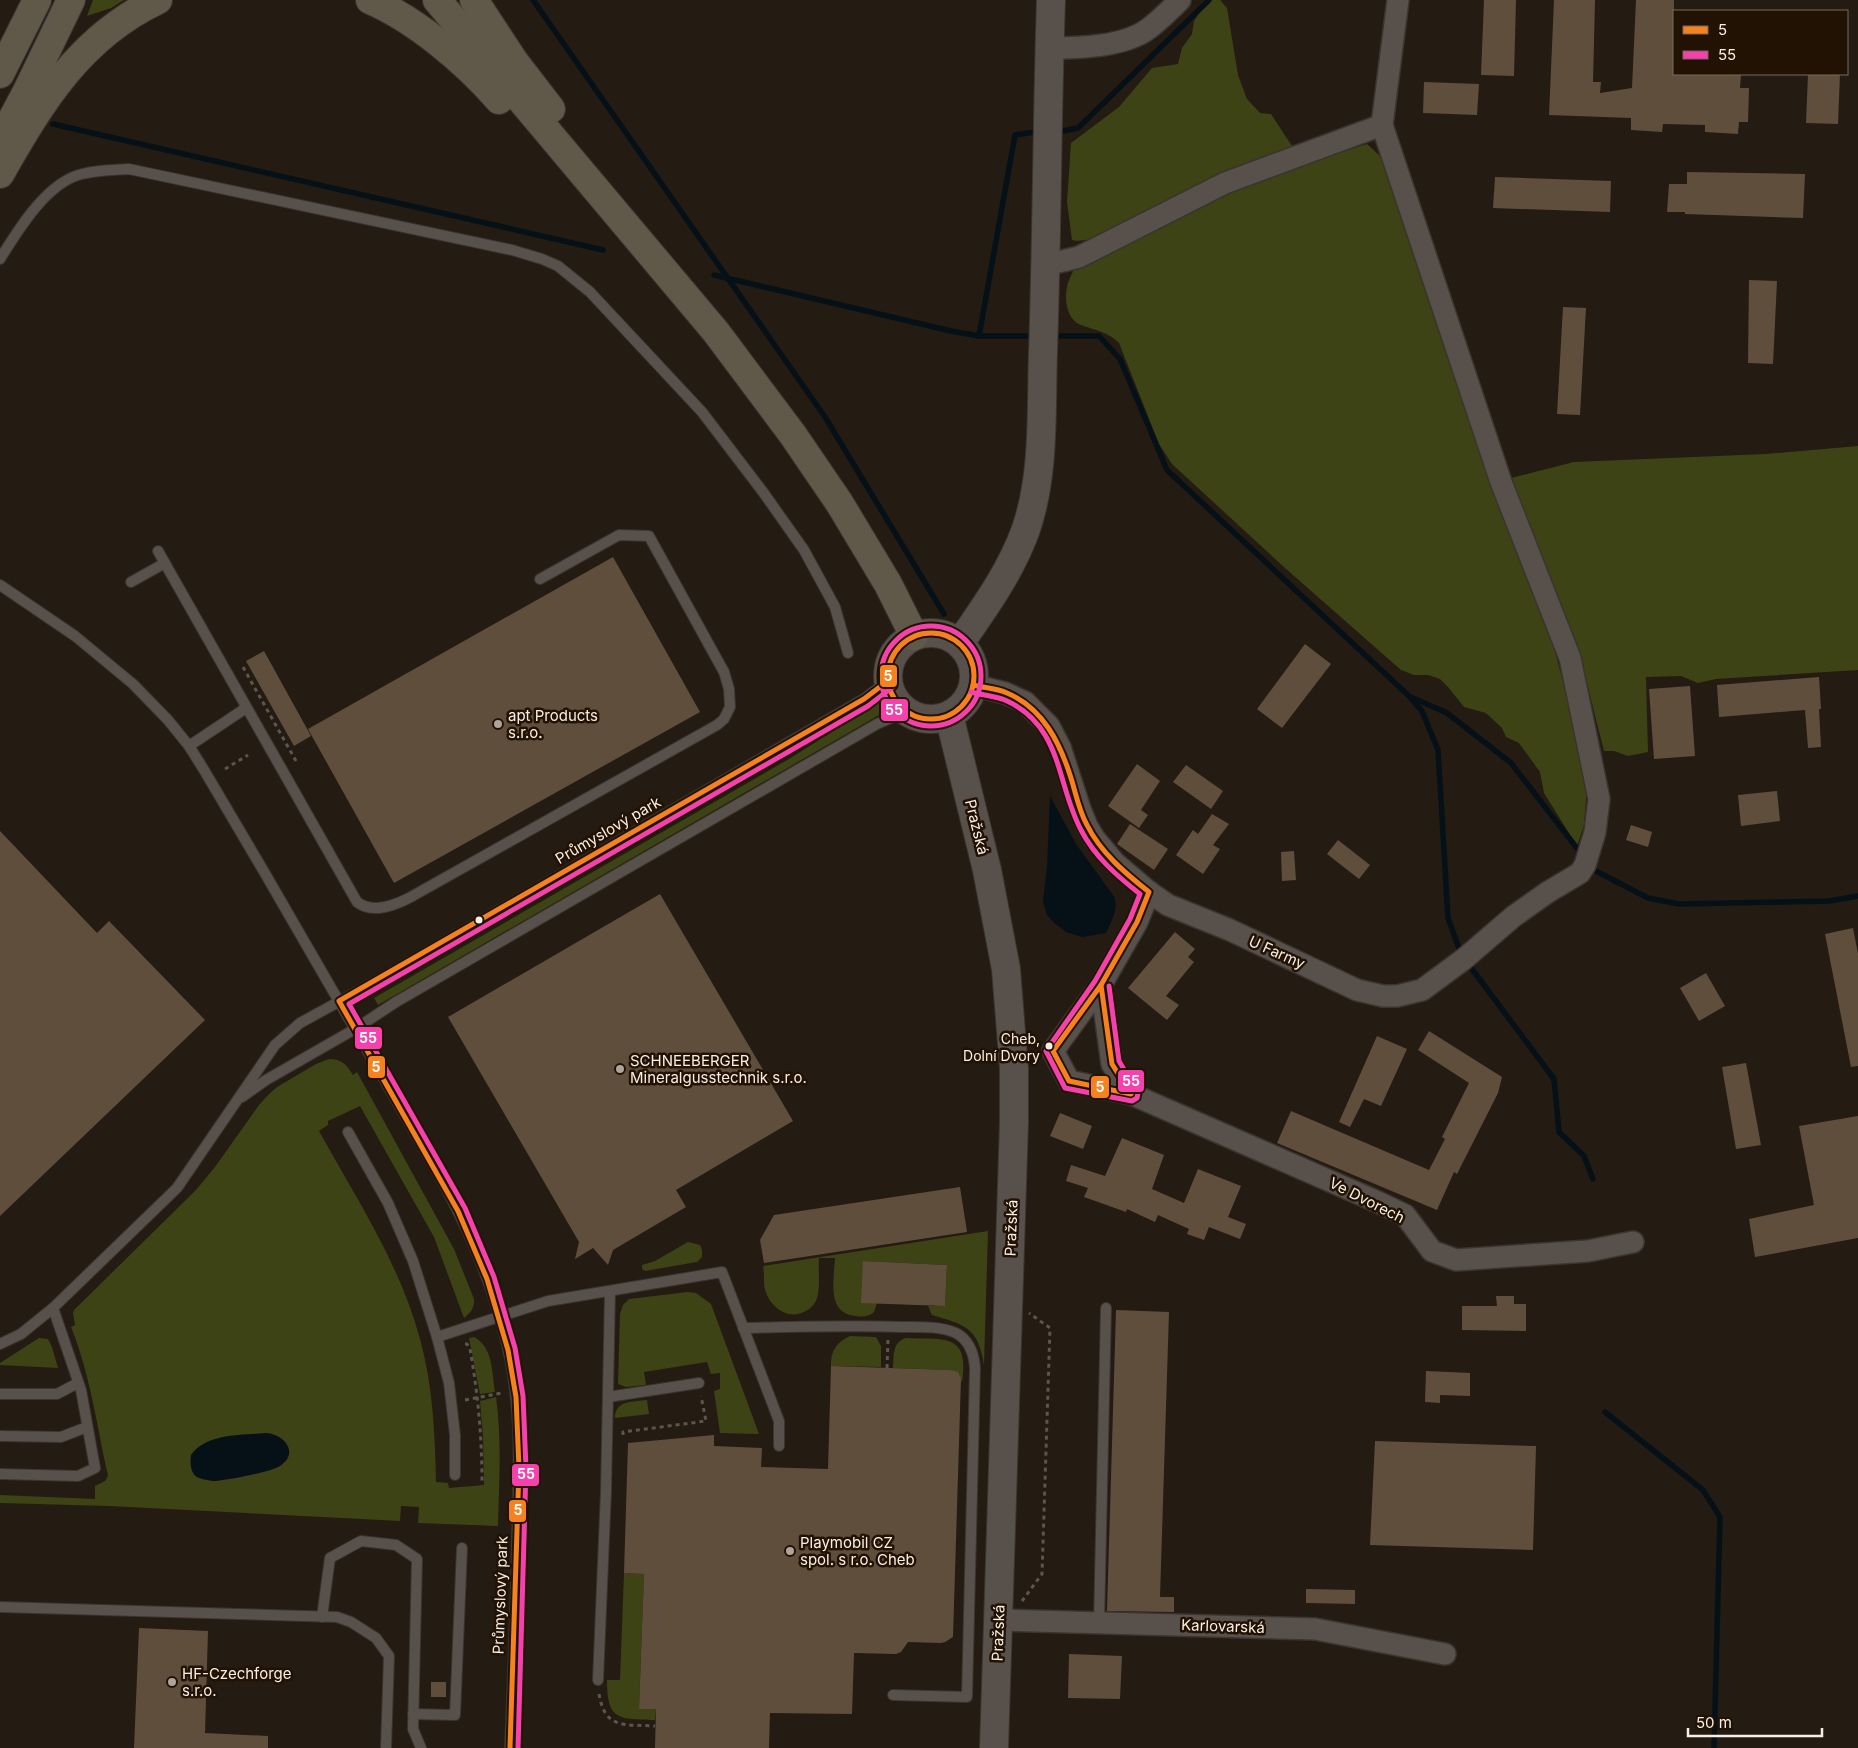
<svg xmlns="http://www.w3.org/2000/svg" width="1858" height="1748" font-family="Inter,sans-serif">
<style>
.green{fill:#3d4315}
.water{fill:#061017}
.lines{fill:none;stroke-linecap:round;stroke-linejoin:round}
.stream{stroke:#061017;stroke-width:5.5}
.building{fill:#604e3c}
.lane-casing{stroke:#3b342f;stroke-width:12}
.street-casing{stroke:#3b342f;stroke-width:24}
.secondary-casing{stroke:#3b342f;stroke-width:30}
.highway-casing{stroke:#3b342f;stroke-width:30}
.path{stroke:#5c564f;stroke-width:3;stroke-dasharray:4 4;stroke-linecap:butt}
.lane{stroke:#58514b;stroke-width:10}
.street{stroke:#58514b;stroke-width:21}
.secondary{stroke:#58514b;stroke-width:28}
.highway{stroke:#60594a;stroke-width:28}
.bus-1-casing{stroke:#211204;stroke-width:9}
.bus-2-casing{stroke:#211204;stroke-width:9}
.bus-1{stroke:#f5811f;stroke-width:5}
.bus-2{stroke:#f640ab;stroke-width:5}
.poi-dot{fill:#aea49b;stroke:#211204;stroke-width:2}
.bus-dot{fill:#f9eee4;stroke:#211204;stroke-width:2}
.labels{text-anchor:middle;dominant-baseline:central;stroke-width:5;stroke-linejoin:round;paint-order:stroke}
.bus-label{font-size:14px;fill:#f9eee4;stroke:#211204;text-anchor:end}
.poi-label{font-size:15px;fill:#f9eee4;stroke:#211204;text-anchor:start}
.street-label{font-size:15px;fill:#f9eee4;stroke:#211204}
.line-badge{stroke:#211204;stroke-width:2}
.badge-label{font-size:14px;text-anchor:middle;font-weight:bold;fill:#fff}
</style>
<rect width="100%" height="100%" fill="#241b13"/>
<g class="green">
<polygon points="93,0 124,0 111,8 87,16"/>
<polygon points="1211,0 1220,0 1227,8 1238,75 1247,99 1260,113 1271,114 1292,146 1094,239 1077,241 1072,240 1067,202 1071,143 1119,107 1152,68 1178,64 1182,48 1192,34 1194,21 1204,6"/>
<path d="M1367 144 1379 155 1384 165 1483 458 1551 636 1584 762 1587 788 1584 825 1577 846 1544 793 1540 772 1519 743 1506 737 1502 728 1486 713 1464 707 1448 687 1440 679 1428 675H1414L1401 670 1285 568 1172 464 1159 444 1119 343C1108 332 1095 330 1081 325 1067 320 1064 300 1067 287 1068 281 1072 274 1074 269L1238 186Z"/>
<polygon points="1858,446 1858,670 1716,679 1698,683 1681,676 1646,677 1648,752 1628,756 1614,751 1604,751 1579,652 1511,478 1574,462 1765,454"/>
<polygon points="881,701 886,711 378,1005 374,998 789,759"/>
<path d="M329 1059C342 1059 346 1064 353 1075L357 1072 454 1249 474 1299C475 1308 470 1313 464 1318L434 1237 360 1106 328 1121V1125L319 1131C356 1198 400 1264 420 1339 433 1386 435 1434 436 1482L448 1483 449 1488 484 1485 483 1436 480 1401 496 1397C502 1440 499 1483 498 1526L418 1523 419 1507 401 1506 400 1521 109 1506 0 1503V1495L95 1499V1486L105 1481 108 1476C97 1426 90 1374 71 1327L75 1325 73 1313 74 1310 196 1190 215 1167 259 1105 268 1095 277 1087 316 1064Z"/>
<path d="M988 1231 984 1365C978 1327 965 1325 932 1315L928 1306H945L947 1265 863 1261 877 1303 874 1312C868 1317 864 1317 856 1316 826 1314 834 1279 835 1258H819C818 1271 821 1289 816 1301 812 1308 806 1312 798 1314 780 1318 763 1298 764 1280 764 1276 764 1271 763 1266Z"/>
<polygon points="688,1242 700,1245 702,1250 702,1257 697,1262 645,1271 642,1269 642,1265 655,1261"/>
<polygon points="688,1292 696,1293 711,1304 759,1434 720,1433 714,1391 720,1389 720,1373 711,1374 707,1362 644,1372 646,1385 626,1387 618,1384 620,1314 623,1305 629,1299"/>
<path d="M850 1336 876 1337 881 1346V1367L831 1366C830 1351 837 1342 850 1336Z"/>
<path d="M474 1337C493 1347 492 1372 495 1392L480 1394 469 1338Z"/>
<polygon points="39,1338 48,1339 52,1347 58,1368 0,1365 0,1363"/>
<path d="M906 1338C944 1340 970 1332 962 1383L959 1374 950 1370 893 1368C894 1356 892 1342 906 1338Z"/>
<path d="M647 1400 649 1414 615 1418C615 1400 633 1402 647 1400Z"/>
<path d="M624 1573 644 1574 639 1708 656 1709 655 1720C619 1719 607 1721 607 1680H620Z"/>
</g>
<g class="water">
<path d="M1050 796 1076 844 1115 898C1118 912 1111 921 1106 933L1082 937 1066 932 1053 922 1047 915 1043 902 1047 867Z"/>
<path d="M266 1433C284 1434 300 1453 280 1466 271 1472 228 1480 216 1481 210 1481 201 1479 197 1477 190 1473 190 1461 191 1455 206 1433 242 1435 266 1433Z"/>
</g>
<g class="lines">
<g class="stream">
<polyline points="533,0 825,417 944,614"/>
<polyline points="53,124 603,250"/>
<polyline points="1063,131 1078,128 1209,0"/>
<polyline points="714,275 951,331 979,336 1026,336"/>
<polyline points="979,336 1015,135 1034,132"/>
<polyline points="1060,336 1099,336 1120,359 1167,470 1409,696 1422,711 1438,750 1448,918 1460,951"/>
<polyline points="1411,697 1447,713 1511,763 1583,856"/>
<polyline points="1590,866 1592,869 1648,898 1679,904 1829,901 1858,896"/>
<polyline points="1469,965 1554,1079 1559,1132 1584,1156 1593,1179"/>
<polyline points="1605,1412 1703,1490 1720,1517 1714,1748"/>
</g>
</g>
<g class="building">
<polygon points="1484,0 1516,0 1514,76 1481,75"/>
<polygon points="1554,0 1595,0 1593,82 1601,82 1600,93 1632,88 1636,0 1674,0 1674,74 1741,74 1740,88 1749,88 1748,122 1739,122 1738,134 1705,132 1705,125 1663,124 1662,132 1631,130 1631,118 1549,115"/>
<polygon points="1808,74 1840,74 1838,124 1806,123"/>
<polygon points="1424,82 1479,84 1477,115 1423,113"/>
<polygon points="1687,172 1805,174 1803,218 1685,214 1685,212 1667,212 1669,184 1687,184"/>
<polygon points="1495,177 1611,181 1610,212 1493,208"/>
<polygon points="1749,280 1777,281 1773,364 1748,363"/>
<polygon points="1563,307 1586,308 1580,415 1557,414"/>
<polygon points="613,557 700,712 394,883 308,729"/>
<polygon points="1305,644 1331,664 1282,728 1257,709"/>
<polygon points="264,651 311,736 294,746 246,661"/>
<polygon points="1819,677 1821,709 1819,709 1821,747 1808,748 1805,710 1719,717 1717,685"/>
<polygon points="1690,686 1695,756 1654,759 1649,689"/>
<polygon points="1137,764 1160,781 1141,810 1148,815 1139,828 1108,806"/>
<polygon points="1186,765 1223,791 1211,809 1173,782"/>
<polygon points="1777,791 1780,821 1741,826 1738,795"/>
<polygon points="1212,814 1229,824 1213,845 1220,849 1203,874 1176,855 1193,830 1198,834"/>
<polygon points="1130,824 1168,849 1154,870 1117,844"/>
<polygon points="1631,825 1652,832 1648,847 1626,840"/>
<polygon points="0,831 97,933 109,921 205,1020 0,1216"/>
<polygon points="1338,840 1370,865 1359,879 1327,854"/>
<polygon points="1294,851 1296,880 1282,881 1281,852"/>
<polygon points="660,894 793,1121 676,1190 686,1207 613,1250 608,1265 593,1248 575,1259 579,1242 448,1017"/>
<polygon points="1853,928 1858,954 1858,1066 1851,1067 1825,934"/>
<polygon points="1175,932 1195,949 1188,957 1194,962 1166,996 1179,1005 1167,1020 1128,988"/>
<polygon points="1706,973 1725,1006 1699,1021 1680,988"/>
<polygon points="1429,1031 1502,1077 1498,1093 1457,1174 1454,1172 1437,1210 1277,1143 1291,1111 1429,1170 1445,1139 1442,1137 1469,1083 1418,1050"/>
<polygon points="1377,1036 1407,1049 1381,1106 1364,1099 1350,1127 1339,1122"/>
<polygon points="1746,1063 1761,1145 1736,1149 1722,1067"/>
<polygon points="1060,1113 1092,1126 1083,1149 1050,1136"/>
<polygon points="1858,1116 1858,1238 1755,1257 1749,1219 1814,1205 1799,1126"/>
<polygon points="1122,1138 1164,1155 1152,1189 1184,1203 1198,1169 1241,1186 1228,1217 1246,1224 1240,1239 1209,1227 1204,1240 1187,1234 1189,1229 1158,1215 1155,1222 1127,1209 1126,1212 1084,1197 1088,1188 1066,1181 1071,1165 1105,1176"/>
<polygon points="960,1187 967,1232 764,1263 760,1240 774,1215"/>
<polygon points="863,1261 947,1265 945,1306 861,1303"/>
<polygon points="1496,1296 1514,1296 1514,1304 1526,1304 1526,1331 1462,1330 1462,1306 1497,1306"/>
<polygon points="1116,1310 1169,1312 1160,1597 1174,1597 1174,1612 1107,1611"/>
<polygon points="831,1366 950,1370 958,1372 961,1378 953,1637 945,1642 941,1643 908,1642 901,1652 896,1654 854,1653 852,1714 770,1713 769,1748 655,1748 656,1709 639,1709 644,1574 624,1573 628,1443 714,1435 714,1446 762,1448 761,1467 828,1469"/>
<polygon points="1426,1371 1470,1373 1470,1396 1440,1395 1440,1403 1425,1402"/>
<polygon points="1375,1441 1536,1446 1533,1550 1370,1545"/>
<polygon points="1306,1589 1355,1590 1355,1604 1306,1603"/>
<polygon points="139,1628 208,1631 205,1733 268,1736 268,1748 134,1748"/>
<polygon points="1069,1654 1122,1656 1120,1699 1068,1698"/>
<rect x="431" y="1682" width="15" height="15"/>
</g>
<g class="lines">
<defs>
<g id="lane">
<path d="M0 259C18 230 47 182 82 174 98 170 114 170 129 169L512 250 542 259 558 266 590 292 702 412 763 492 804 550 835 607 848 653"/>
<path d="M158 551 357 902C372 914 393 906 409 898L717 725 724 719 730 707 729 689 724 672 649 536 619 535 540 579"/>
<polyline points="131,582 165,563"/>
<path d="M0 585 75 636 133 684 168 720 189 746 204 770 263 870 433 1164C467 1225 492 1280 508 1349 522 1410 519 1474 517 1537 516 1607 513 1678 510 1748"/>
<polyline points="189,746 246,708"/>
<polyline points="242,1097 266,1080 355,1029 396,1002 877,724 907,711"/>
<polyline points="348,1132 388,1203 413,1261 437,1337 548,1301 722,1272 779,1421 779,1446"/>
<path d="M743 1328C797 1327 850 1325 903 1327 920 1327 940 1326 956 1333 969 1340 974 1354 975 1368L967 1697 893 1695"/>
<polyline points="437,1337 449,1383 455,1435 455,1475"/>
<polyline points="0,1344 21,1334 53,1308 177,1188 275,1045 300,1023 382,978 864,699 889,680"/>
<polyline points="0,1394 57,1394 78,1383"/>
<polyline points="608,1397 699,1383"/>
<polyline points="0,1436 61,1437 87,1427"/>
<polyline points="0,1474 78,1476 95,1468 81,1390 53,1308"/>
<polyline points="0,1607 337,1617 351,1622 376,1638 389,1656 386,1748"/>
<polyline points="322,1617 330,1558 361,1541 396,1545 417,1559 413,1729 421,1748"/>
<polyline points="1099,1623 1106,1308"/>
<polyline points="598,1680 606,1491 610,1291"/>
<polyline points="413,1714 455,1715 462,1548"/>
</g>
<g id="street">
<path d="M1049 48C1078 48 1124 47 1148 29 1159 21 1170 10 1180 0"/>
<polyline points="1046,265 1079,257 1225,183 1382,125"/>
<polyline points="973,685 1005,693 1025,702 1049,726 1060,747 1080,809 1087,826 1094,838 1115,863 1149,892 1168,905 1230,930 1357,990 1383,996 1397,996 1422,990 1464,959 1514,916 1548,892 1580,873 1585,865 1595,832 1599,799 1570,658 1501,482 1382,125 1398,0"/>
<polyline points="1101,985 1112,1064 1131,1094 1069,1081 1053,1051 1101,985 1137,922 1149,892"/>
<polyline points="1131,1094 1378,1202 1405,1215 1432,1251 1456,1260 1588,1251 1633,1242"/>
<polyline points="999,1620 1315,1629 1445,1654"/>
</g>
<g id="secondary">
<circle cx="931" cy="676" r="43"/>
<path d="M960 643C985 607 1011 571 1026 529 1045 473 1041 410 1043 352 1047 235 1047 117 1051 0"/>
<polyline points="949,715 987,870 1006,969 1014,1069 1014,1122 994,1748"/>
</g>
<g id="highway">
<path d="M370 0C416 20 466 62 499 100"/>
<polyline points="437,0 716,332 793,435 840,504 888,584 914,636"/>
<polyline points="474,0 514,61 551,109"/>
<polyline points="0,74 37,0"/>
<polyline points="1,140 27,91 71,0"/>
<path d="M0 174C41 102 80 37 158 0"/>
</g>
</defs>
<use href="#lane" class="lane-casing"/>
<use href="#street" class="street-casing"/>
<use href="#secondary" class="secondary-casing"/>
<use href="#highway" class="highway-casing"/>
<g class="path">
<polyline points="243,667 296,761"/>
<polyline points="225,769 248,755"/>
<path d="M465 1344H467L470 1349C478 1394 482 1438 482 1484"/>
<polyline points="887,1368 888,1339"/>
<polyline points="465,1400 502,1393"/>
<polyline points="623,1435 623,1432 706,1421 701,1396"/>
<polyline points="1022,1601 1042,1574 1050,1328 1029,1313"/>
<path d="M599 1694C605 1730 625 1724 655 1726"/>
</g>
<use href="#lane" class="lane"/>
<use href="#street" class="street"/>
<use href="#secondary" class="secondary"/>
<use href="#highway" class="highway"/>
<defs>
<g id="bus-1">
<circle cx="931" cy="676" r="43"/>
<path d="M973 685C984 688 996 688 1007 693 1043 708 1060 743 1071 778 1076 794 1079 811 1087 825 1101 853 1125 873 1149 892L1137 922 1101 985"/>
<polygon points="1101,985 1112,1064 1131,1094 1069,1081 1053,1051"/>
<polyline points="510,1748 519,1468 516,1397 508,1350 487,1279 458,1211 339,1001 864,699 889,680"/>
</g>
<g id="bus-2">
<circle cx="931" cy="676" r="50"/>
<path d="M971 692C982 695 994 696 1005 700 1063 726 1056 783 1081 830 1095 857 1117 876 1140 894L1130 919 1095 981 1046 1051 1065 1088 1132 1101 1137 1098 1138 1093 1119 1061 1109 986"/>
<polyline points="518,1748 526,1468 523,1396 515,1348 494,1277 465,1208 349,1004 868,706 894,686"/>
</g>
</defs>
<use href="#bus-1" class="bus-1-casing"/>
<use href="#bus-2" class="bus-2-casing"/>
<use href="#bus-1" class="bus-1"/>
<use href="#bus-2" class="bus-2"/>
</g>
<g class="poi-dot">
<circle cx="498" cy="724" r="5"/>
<circle cx="620" cy="1069" r="5"/>
<circle cx="790" cy="1551" r="5"/>
<circle cx="172" cy="1682" r="5"/>
</g>
<g class="bus-dot">
<circle cx="479" cy="920" r="4.5"/>
<circle cx="1049" cy="1046" r="4.5"/>
</g>
<g class="labels">
<g class="bus-label">
<text x="1040" y="1038">Cheb,<tspan x="1040" dy="17">Dolní Dvory</tspan></text>
</g>
<g class="poi-label">
<text x="508" y="715">apt Products<tspan x="508" dy="17">s.r.o.</tspan></text>
<text x="630" y="1060">SCHNEEBERGER<tspan x="630" dy="17">Mineralgusstechnik s.r.o.</tspan></text>
<text x="800" y="1542">Playmobil CZ<tspan x="800" dy="17">spol. s r.o. Cheb</tspan></text>
<text x="182" y="1673">HF-Czechforge<tspan x="182" dy="17">s.r.o.</tspan></text>
</g>
<g class="street-label">
<text transform="translate(977 827) rotate(76)">Pražská</text>
<text transform="translate(608 830) rotate(-30)">Průmyslový park</text>
<text transform="translate(1277 952) rotate(24)">U Farmy</text>
<text transform="translate(1367 1200) rotate(27)">Ve Dvorech</text>
<text transform="translate(1011 1228) rotate(-88)">Pražská</text>
<text transform="translate(500 1595) rotate(-88)">Průmyslový park</text>
<text transform="translate(1223 1626) rotate(2)">Karlovarská</text>
<text transform="translate(998 1633) rotate(-88)">Pražská</text>
</g>
</g>
<g class="line-badge">
<rect x="879" y="664" width="19" height="24" rx="5" fill="#f5811f"/>
<rect x="880" y="698" width="29" height="24" rx="5" fill="#f640ab"/>
<rect x="354" y="1026" width="29" height="24" rx="5" fill="#f640ab"/>
<rect x="367" y="1055" width="19" height="24" rx="5" fill="#f5811f"/>
<rect x="1117" y="1069" width="28" height="24" rx="5" fill="#f640ab"/>
<rect x="1090" y="1075" width="20" height="24" rx="5" fill="#f5811f"/>
<rect x="511" y="1463" width="29" height="24" rx="5" fill="#f640ab"/>
<rect x="508" y="1499" width="19" height="24" rx="5" fill="#f5811f"/>
</g>
<g class="badge-label">
<text x="888" y="681">5</text>
<text x="894" y="715">55</text>
<text x="368" y="1043">55</text>
<text x="376" y="1072">5</text>
<text x="1131" y="1086">55</text>
<text x="1100" y="1092">5</text>
<text x="526" y="1479">55</text>
<text x="518" y="1515">5</text>
</g>
<rect x="1673" y="10" width="175" height="65" fill="#211204" stroke="#776a5e"/>
<rect x="1683" y="26" width="25" height="8" fill="#f5811f" stroke="#776a5e"/>
<text x="1718" y="35" font-size="15" fill="#f9eee4">5</text>
<rect x="1683" y="51" width="25" height="8" fill="#f640ab" stroke="#776a5e"/>
<text x="1718" y="60" font-size="15" fill="#f9eee4">55</text>
<path d="M1688 1728v8h134v-8" fill="none" stroke="#f9eee4" stroke-width="2.5"/>
<text x="1696" y="1728" font-size="15" fill="#f9eee4" stroke="#211204" stroke-width="4" paint-order="stroke">50 m</text>
</svg>
